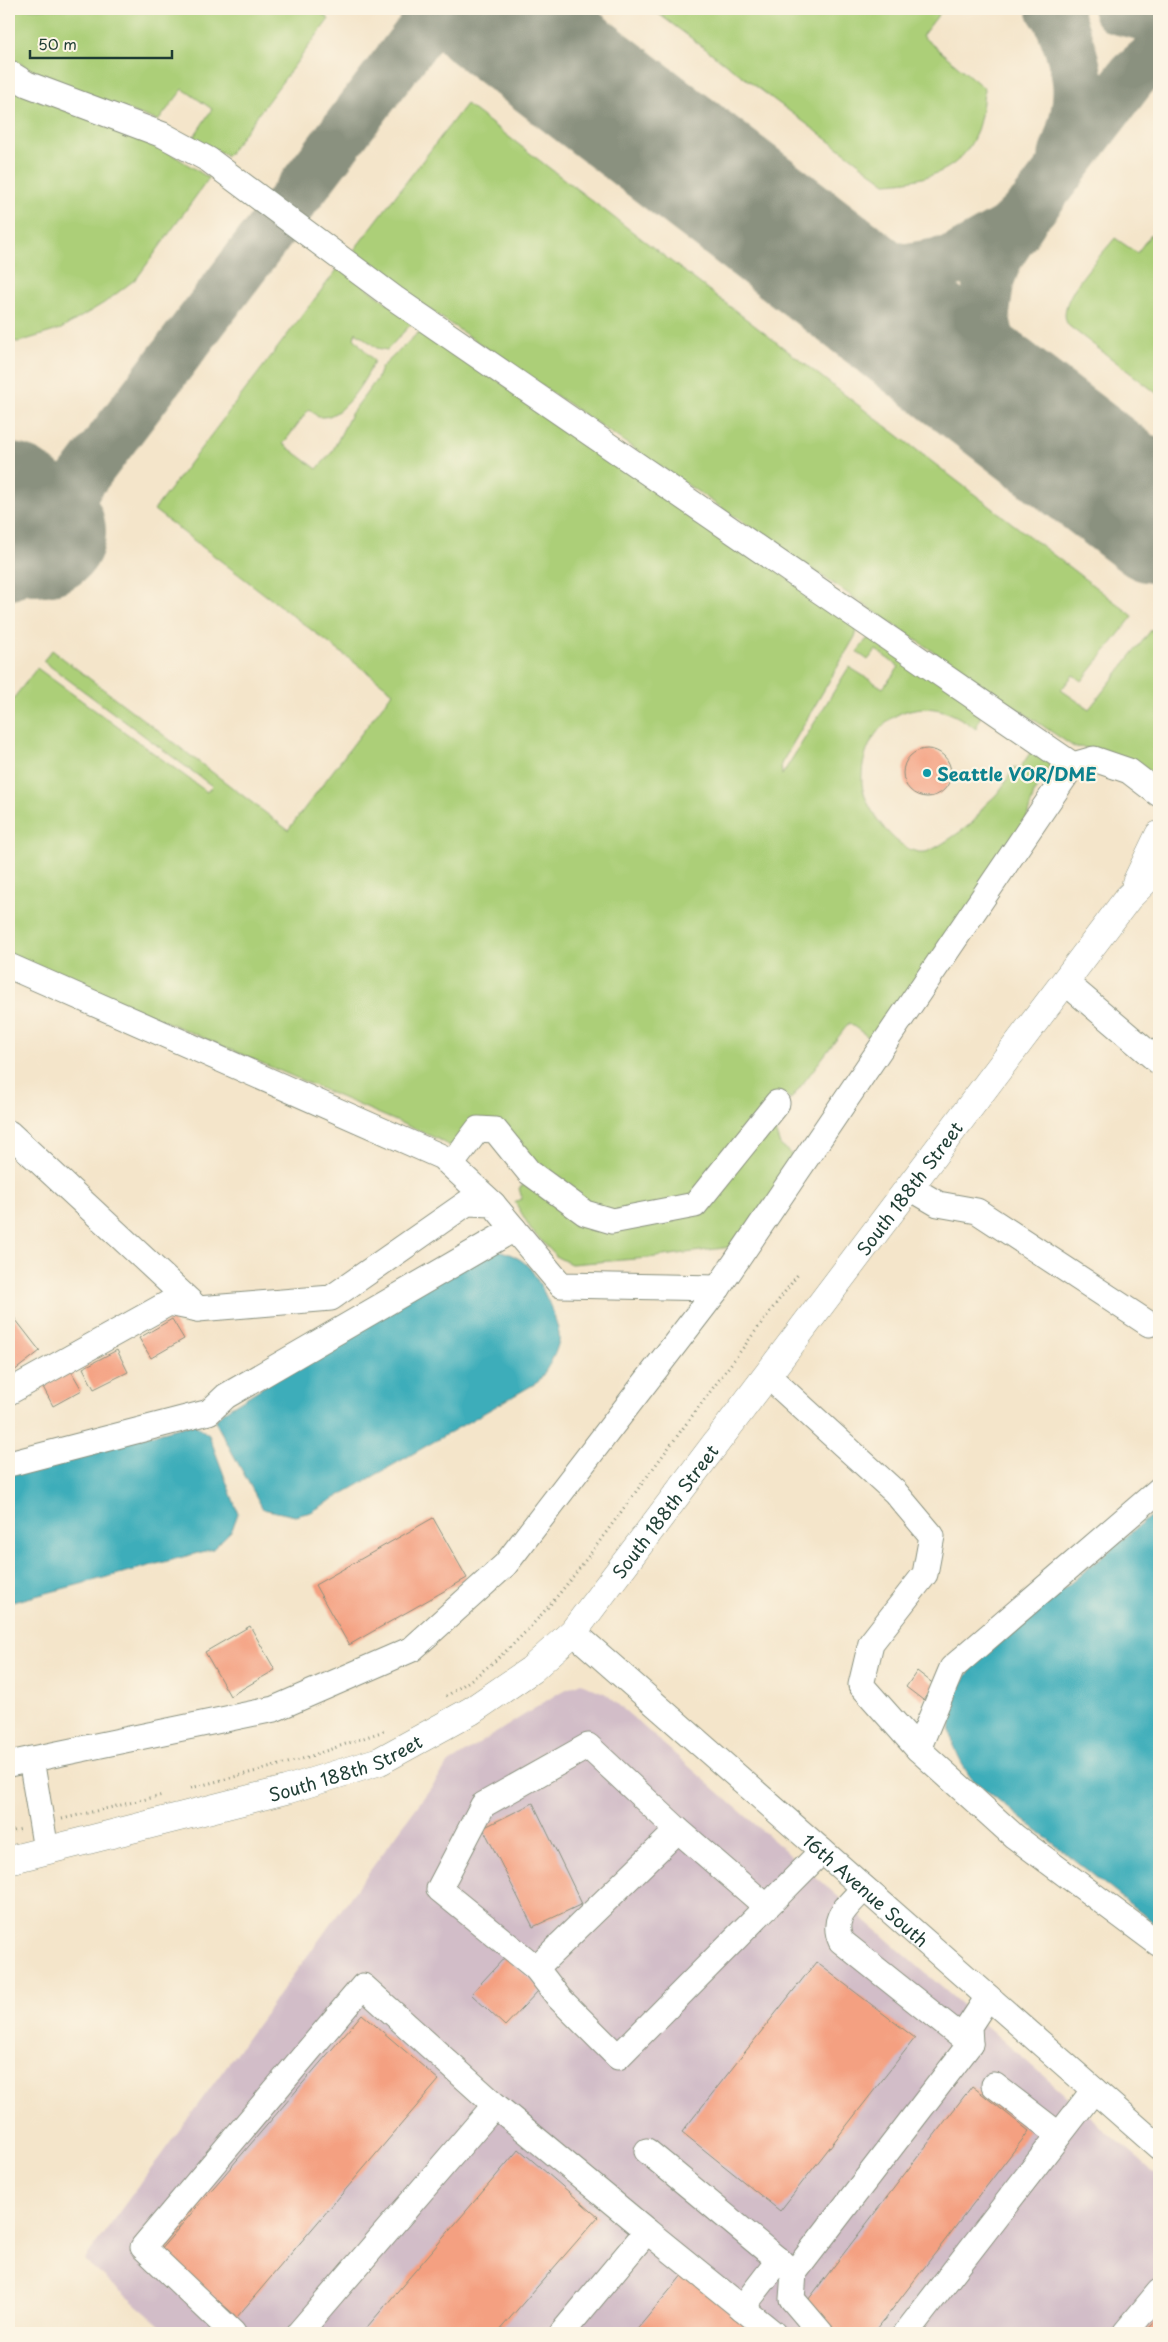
<svg xmlns="http://www.w3.org/2000/svg" width="1168" height="2342" font-family="'Playpen Sans',sans-serif">
<style>
.industrial{fill:#d2bdc8}
.green{fill:#accf78;stroke:#668656}
.water{fill:#3eadba;stroke:#2e7577}
.lines{fill:none;stroke-linecap:round;stroke-linejoin:round}
.taxiway{stroke:#8a917f;stroke-width:51}
.runway{stroke:#8a917f;stroke-width:128}
.building{fill:#f4a081}
.minor-casing{stroke:#8a917f;stroke-width:27}
.major-casing{stroke:#8a917f;stroke-width:29}
.path{stroke:#8a917f;stroke-width:3;stroke-dasharray:1 4;stroke-linecap:butt}
.minor{stroke:#fff;stroke-width:25}
.major{stroke:#fff;stroke-width:28}
.culture-dot{fill:#0f9aa8;stroke:#fcf5e5;stroke-width:2}
.labels{text-anchor:middle;dominant-baseline:central;stroke-width:4.5;stroke-linejoin:round;paint-order:stroke}
.culture-label{font-size:18px;font-weight:bold;fill:#0d838f;stroke:#fcf5e5;text-anchor:start}
.street-label{font-size:18px;fill:#1f3d34;stroke:#fcf5e5}
</style>
<rect width="100%" height="100%" fill="#fcf5e5"/>
<filter id="ink" filterUnits="userSpaceOnUse"><feTurbulence type="fractalNoise" baseFrequency=".02" numOctaves="2"/><feDisplacementMap in="SourceGraphic" scale="10" xChannelSelector="R" yChannelSelector="G"/><feConvolveMatrix kernelMatrix="1 2 1 2 8 2 1 2 1" color-interpolation-filters="sRGB"/></filter>
<filter id="wash" filterUnits="userSpaceOnUse"><feTurbulence type="fractalNoise" baseFrequency=".0096" numOctaves="4" result="noise"/><feDisplacementMap in="SourceGraphic" scale="20" xChannelSelector="R" yChannelSelector="G"/><feGaussianBlur stdDeviation="1.12" result="paint"/><feColorMatrix in="noise" values="0 0 0 0 0 0 0 0 0 0 0 0 0 0 0 0 0 1.4 0 .05"/><feComposite in="paint" operator="in"/></filter>
<g filter="url(#wash)">
<rect width="100%" height="100%" fill="#f4e5ca"/>
<polygon class="industrial" points="581,1683 606,1694 1159,2177 1159,2333 169,2333 84,2260 449,1763 560,1692"/>
<g class="green">
<polygon points="9,9 316,9 329,19 227,156 193,138 212,109 183,89 158,121 53,82 9,57"/>
<path d="M652 9H943L922 36 984 88C981 157 951 179 886 183Z"/>
<polygon points="9,88 162,148 209,178 137,278 104,303 61,329 19,342 9,341"/>
<path d="M466 104 1133 616 1082 681 1073 675 1061 690 1089 709 1152 629 1159 635V787C1132 769 1108 747 1074 747L402 291 354 250Z"/>
<path d="M1151 234 1159 240V395L1069 326C1051 304 1101 256 1115 238L1137 253Z"/>
<path d="M339 267 413 322 387 350 377 348 356 332 354 338 374 361C367 378 347 410 329 416 326 417 321 417 318 417L309 409 283 444 317 469 332 452 351 414 377 379 381 368 422 329 857 626 856 635 781 764 782 775 849 667 883 688 899 667 876 650 868 660 857 652 866 640 874 636 983 709 976 729C955 713 933 703 906 711 876 721 860 754 862 784 864 808 899 856 925 852 934 851 966 828 973 822 978 817 980 811 984 806 989 801 996 796 1000 790 1006 783 1009 775 1014 767L1020 768 1032 750 1047 756 1050 764 1034 793 1026 821 878 1044 849 1023 791 1099 779 1091 700 1195 612 1214 566 1193 497 1123 455 1149 440 1140 9 954V704L37 668 207 792 212 786 43 661 52 650 288 830 393 692 154 510Z"/>
<polygon points="772,1122 780,1145 800,1161 731,1247 648,1258 571,1264 557,1257 532,1231 515,1202 522,1199 519,1188 525,1184 557,1202 661,1220"/>
</g>
<g class="water">
<path d="M488 1247C502 1251 518 1255 529 1267 539 1279 562 1326 559 1341 555 1357 547 1369 538 1382L311 1512 295 1516 263 1509 215 1421 223 1412Z"/>
<polygon points="194,1424 209,1435 238,1513 232,1530 213,1549 9,1603 9,1471"/>
<path d="M1159 1509V1927L972 1779C939 1735 945 1696 982 1657Z"/>
</g>
<g class="lines">
<g class="taxiway">
<polyline points="512,9 529,39"/>
<path d="M1052 9 1057 15C1081 74 1086 93 1064 155"/>
<polyline points="1118,9 1159,19"/>
<polyline points="1022,220 998,256 989,279 984,316 994,361 1004,384 1027,419"/>
<polyline points="800,246 862,262 906,269 953,261 1008,230 1033,206 1133,75 1159,53"/>
<polyline points="9,575 438,9"/>
</g>
<g class="runway">
<polyline points="489,9 1159,520"/>
<polyline points="9,507 42,532"/>
</g>
</g>
<g id="blocks">
<g class="building">
<circle cx="927" cy="773" r="24"/>
<polygon points="9,1311 40,1351 9,1375"/>
<polygon points="172,1319 184,1339 151,1358 139,1338"/>
<polygon points="117,1350 128,1372 94,1389 83,1368"/>
<polygon points="71,1371 82,1390 53,1406 43,1387"/>
<polygon points="433,1518 467,1578 349,1645 315,1585"/>
<polygon points="250,1626 275,1670 230,1696 205,1652"/>
<polygon points="917,1671 935,1685 923,1700 906,1687"/>
<polygon points="533,1803 582,1904 533,1927 483,1828"/>
<polygon points="505,1957 540,1989 505,2026 471,1994"/>
<polygon points="816,1962 915,2038 780,2211 682,2132"/>
<polygon points="362,2014 439,2080 237,2317 160,2250"/>
<polygon points="972,2086 1029,2131 874,2333 836,2333 805,2304"/>
<polygon points="519,2149 598,2217 497,2333 362,2333"/>
<polygon points="684,2273 754,2333 634,2333"/>
<polygon points="1159,2317 1159,2333 1145,2333"/>
</g>
</g>
</g>
<g filter="url(#ink)">
<use href="#blocks" fill-opacity="0" stroke="#8a917f" stroke-width="1"/>
<g class="lines">
<defs>
<g id="minor">
<polyline points="9,73 27,84 163,135 209,160 394,298 1073,765"/>
<polyline points="9,966 442,1157 493,1204"/>
<polyline points="1065,982 1159,1062"/>
<polyline points="9,1133 198,1309 331,1298 467,1203 493,1204 561,1285 718,1288"/>
<polyline points="451,1165 478,1129 495,1130 529,1172 585,1213 612,1221 695,1205 777,1103"/>
<polyline points="909,1187 938,1204 977,1211 1149,1324"/>
<polyline points="767,1375 895,1492 932,1536 925,1574 871,1643 861,1685 918,1749 1014,1836 1159,1944"/>
<polyline points="9,1392 169,1303 198,1309"/>
<polyline points="9,1464 209,1412 226,1396 514,1229"/>
<path id="s1" d="M573 1632 1159 2147"/>
<polyline points="918,1749 952,1668 1159,1490"/>
<polyline points="31,1759 46,1850"/>
<polyline points="9,1764 274,1709 412,1649 505,1565 718,1288 1073,765 1094,759 1129,771 1159,794"/>
<path d="M864 1888C849 1906 830 1916 841 1941L970 2044"/>
<polyline points="767,1907 678,1830 588,1746 483,1805 439,1889 536,1968 559,1998 618,2057 822,1851"/>
<polyline points="536,1968 678,1830"/>
<polyline points="994,2085 1059,2135"/>
<polyline points="647,2151 794,2273"/>
<polyline points="742,2308 779,2260"/>
<polyline points="233,2333 143,2247 363,1986 495,2105"/>
<polyline points="299,2333 495,2105 647,2231"/>
<polyline points="562,2333 647,2231 773,2333"/>
<polyline points="821,2333 792,2299 794,2273 970,2044 969,2026 988,1997"/>
<polyline points="906,2333 1094,2090"/>
<polyline points="1125,2333 1159,2292"/>
</g>
<g id="major">
<polyline points="1136,883 1159,835"/>
<path id="s2" d="M9 1860 286 1790 380 1761 471 1711 531 1670 573 1632 1128 898 1159 867"/>
</g>
</defs>
<use href="#minor" class="minor-casing"/>
<use href="#major" class="major-casing"/>
<g class="path">
<path d="M446 1696C528 1648 582 1564 638 1489 691 1417 745 1345 799 1273"/>
<polyline points="191,1788 299,1760 384,1731"/>
<polyline points="62,1819 163,1795"/>
<polyline points="9,1832 22,1829"/>
</g>
<use href="#minor" class="minor"/>
<use href="#major" class="major"/>
</g>
</g>
<circle class="culture-dot" cx="927" cy="773" r="5"/>
<g class="labels">
<g class="culture-label">
<text x="937" y="773">Seattle VOR/DME</text>
</g>
<g class="street-label">
<text stroke="none"><textPath href="#s2" startOffset="1174">South 188th Street</textPath></text>
<text stroke="none"><textPath href="#s2" startOffset="769">South 188th Street</textPath></text>
<text stroke="none"><textPath href="#s2" startOffset="349">South 188th Street</textPath></text>
<text stroke="none"><textPath href="#s1" startOffset="390">16th Avenue South</textPath></text>
</g>
</g>
<rect width="1168" height="2342" fill="none" stroke="#fcf5e5" stroke-width="30"/>
<path d="M30 50v8h142v-8" fill="none" stroke="#1f3d34" stroke-width="2.5"/>
<text x="38" y="50" font-size="15" fill="#1f3d34" stroke="#fcf5e5" stroke-width="4" paint-order="stroke">50 m</text>
</svg>
